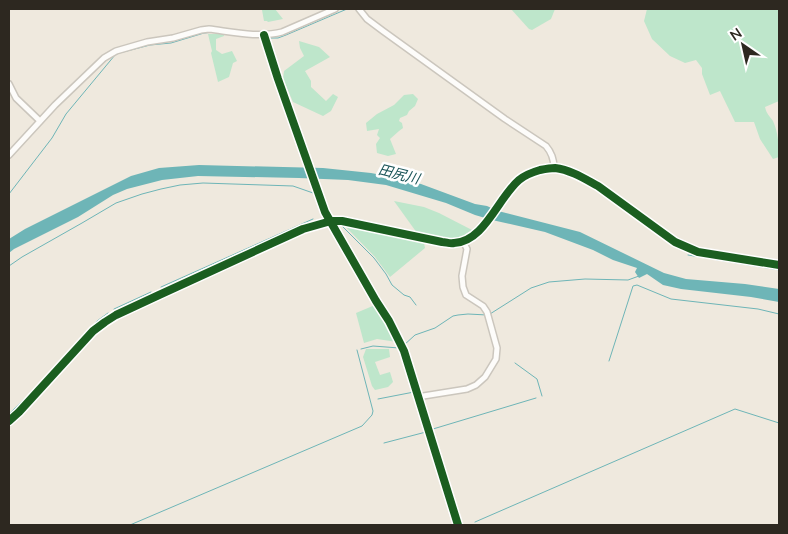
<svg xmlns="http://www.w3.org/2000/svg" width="788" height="534" font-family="Mulish,'Noto Sans JP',sans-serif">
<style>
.green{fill:#bee6cb}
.water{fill:#6eb5b7}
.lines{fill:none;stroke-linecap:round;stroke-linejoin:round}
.stream{stroke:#6eb5b7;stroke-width:1}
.minor-casing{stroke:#cbc6bd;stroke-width:8}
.tertiary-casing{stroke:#cbc6bd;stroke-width:9}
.minor{stroke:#fdfcfa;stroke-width:5}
.tertiary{stroke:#fdfcfa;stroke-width:6}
.cycleway-casing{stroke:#fff;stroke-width:11}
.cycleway{stroke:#1b5e20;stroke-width:8}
.labels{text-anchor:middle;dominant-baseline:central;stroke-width:5;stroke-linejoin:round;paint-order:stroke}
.water-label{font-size:14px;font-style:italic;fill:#1b5559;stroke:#fff}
</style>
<rect width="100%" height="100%" fill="#efe9de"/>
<g class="green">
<polygon points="260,9 275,9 283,19 268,22 267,21 264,21 262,10"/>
<polygon points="511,9 555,9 551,19 532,30 529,29"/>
<path d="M647 9H779V101L765 107C767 115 769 115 773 121 778 132 779 145 779 157L773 159 760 139 754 122H735L720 91 710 95 702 74V68L696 60 685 63 670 56 652 39 644 21Z"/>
<polygon points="208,34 224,34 224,36 216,39 216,50 222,54 232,51 237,61 233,63 229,77 218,82 211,53 212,51"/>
<polygon points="299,41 319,47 330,57 305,71 311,81 311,87 326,101 333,94 338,97 331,111 323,116 293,102 283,79 284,71 304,56 300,48"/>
<polygon points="413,94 418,99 415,106 409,111 407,115 400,118 399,121 402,123 403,128 399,131 390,139 396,154 388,156 377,153 376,144 380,138 377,135 379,129 367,131 366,123 377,114 394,105 404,95"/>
<polygon points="394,201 424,207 439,213 472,230 460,238 446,240 417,233"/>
<polygon points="345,226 349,226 424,243 425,248 390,277 375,257"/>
<polygon points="375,305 397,342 377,339 364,343 356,313"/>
<polygon points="366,349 389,349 390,357 375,362 380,375 390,372 393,382 388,387 375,390 372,386 363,357"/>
</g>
<polygon class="water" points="199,165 323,168 371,173 403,179 421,184 475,204 487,206 498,211 580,232 664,273 686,279 745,284 779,289 779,302 751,297 681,289 663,285 647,274 639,278 635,272 637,268 613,260 593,250 545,232 492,220 475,215 446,203 386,185 348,180 299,178 198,176 162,180 127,189 113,195 78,217 14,249 9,253 9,239 25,229 131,176 159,168"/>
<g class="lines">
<g class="stream">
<polyline points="255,37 264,38"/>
<polyline points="268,38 278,38 286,35 347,9"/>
<polyline points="9,194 52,138 66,114 115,55 119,53 150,45 171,43 204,33 214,32"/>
<polyline points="341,225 374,258 386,274 392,285 404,295 410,297 416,305"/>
<polyline points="688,255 779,270"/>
<polyline points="9,266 22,257 82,223 116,203 142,194 161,189 180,185 203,183 293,186 316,194"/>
<polyline points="161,287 313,219"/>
<polyline points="114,309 151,292"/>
<polyline points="490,314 531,288 549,282 585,279 628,280 639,276"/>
<polyline points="403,346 415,335 435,328 453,316 458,315 468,314 487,315"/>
<polyline points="361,349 373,346 399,348"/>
<polyline points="609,361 633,286 637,285 671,299 758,309 779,314"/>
<polyline points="515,363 537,379 542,396"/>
<polyline points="51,371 97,321 108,313"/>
<polyline points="378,399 414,392"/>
<polyline points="9,414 25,398"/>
<polyline points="433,429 536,398"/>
<polyline points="435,436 462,525"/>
<polyline points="384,443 426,432"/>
<polyline points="475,522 735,409 779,423"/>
<polyline points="130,525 362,426 372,415 373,411 357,350"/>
<polyline points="777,525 779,525"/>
</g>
<defs>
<g id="minor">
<path d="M359 9 367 19 383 31 505 119 546 146C552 153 554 159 554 168"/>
<polyline points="264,35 278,79 325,212 376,301 389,321 404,351 458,525"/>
<polyline points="9,84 16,98 40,121"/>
<path d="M9 155 55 105 104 58 116 51 147 42 173 38 201 30 209 29C233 32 259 38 282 32L335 9"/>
<polyline points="417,397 467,389 476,385 485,377 496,359 497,348 487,312 483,306 466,295 463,287 462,276 467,249 463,241"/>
</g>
<path id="tertiary" d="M9 421 19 412 93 331 105 322 116 315 159 295 303 229 331 221H342L442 242C446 242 450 244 454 243 484 242 498 198 519 180 525 175 533 172 540 170 545 169 550 168 555 168 571 170 585 179 598 186L675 242 698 252 779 265"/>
</defs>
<use href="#minor" class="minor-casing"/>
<use href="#tertiary" class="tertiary-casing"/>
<use href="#minor" class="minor"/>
<use href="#tertiary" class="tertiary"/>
<defs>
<g id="cycleway">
<polyline points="264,35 278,79 325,212 376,301 389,321 404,351 458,525"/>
<path d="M9 421 19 412 93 331 105 322 116 315 159 295 303 229 331 221H342L442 242C446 242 450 244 454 243 484 242 498 198 519 180 525 175 533 172 540 170 545 169 550 168 555 168 571 170 585 179 598 186L675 242 698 252 779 265"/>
</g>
</defs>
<use href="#cycleway" class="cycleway-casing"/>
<use href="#cycleway" class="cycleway"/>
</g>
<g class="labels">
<g class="water-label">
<text transform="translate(399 174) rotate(14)">田尻川</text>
</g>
</g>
<rect width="788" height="534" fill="none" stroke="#2d2820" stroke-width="20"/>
<g transform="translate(743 45) rotate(326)" stroke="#ffffff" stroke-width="4" paint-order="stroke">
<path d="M0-4L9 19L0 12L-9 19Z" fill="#2d2820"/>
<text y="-8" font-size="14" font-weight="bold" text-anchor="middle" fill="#2d2820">N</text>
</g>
</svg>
